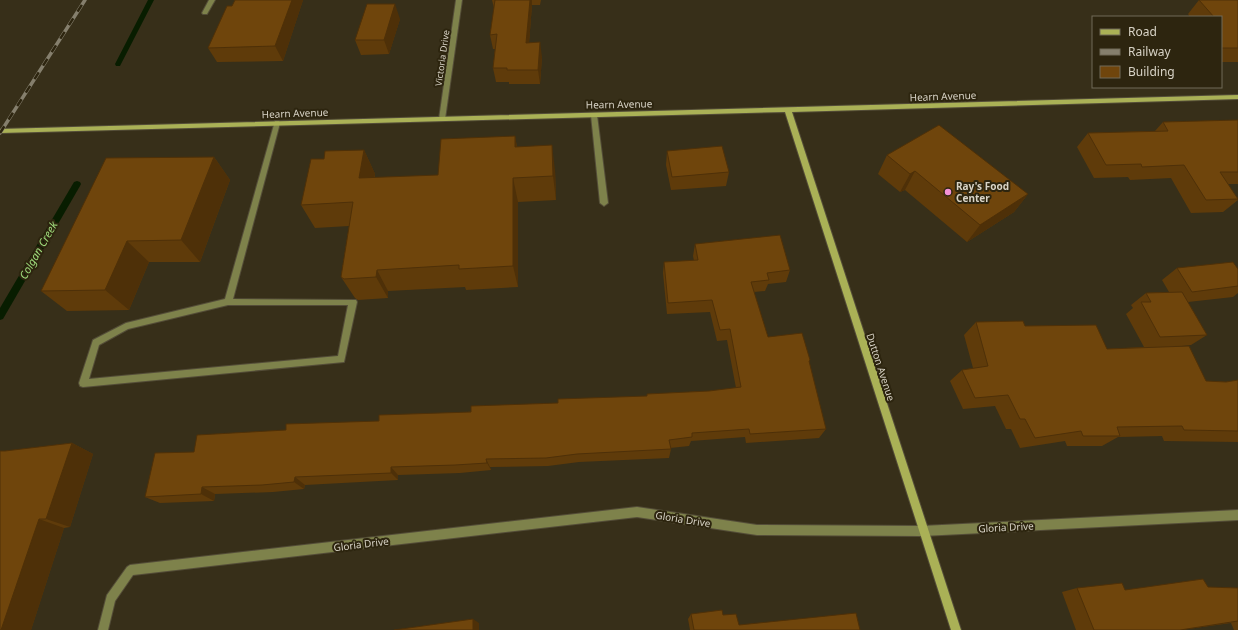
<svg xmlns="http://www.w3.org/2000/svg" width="1238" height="630" font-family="'Noto Sans',sans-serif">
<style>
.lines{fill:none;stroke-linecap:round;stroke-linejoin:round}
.stream{fill:#081d00;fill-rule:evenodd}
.service-casing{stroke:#544d38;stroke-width:2}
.minor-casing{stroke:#544d38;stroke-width:2}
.secondary-casing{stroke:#544d38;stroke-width:2}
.service{fill:#7e824b;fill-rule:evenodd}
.minor{fill:#7e824b;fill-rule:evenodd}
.secondary{fill:#aab156;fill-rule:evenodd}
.rail-casing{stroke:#857f6d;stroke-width:3.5}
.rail{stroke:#2d250f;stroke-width:2.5;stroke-dasharray:8;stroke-linecap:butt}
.wall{fill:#5f3b0a}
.shaded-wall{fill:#4e3008}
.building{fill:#6f450c;stroke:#4e3008}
.poi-dot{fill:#f391d5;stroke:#2d250f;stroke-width:1.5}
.labels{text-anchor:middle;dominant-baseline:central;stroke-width:4;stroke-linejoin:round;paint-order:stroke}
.far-street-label{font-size:9px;fill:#d8d3c6;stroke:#2d250f}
.street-label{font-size:10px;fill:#d8d3c6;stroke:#2d250f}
.poi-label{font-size:10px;font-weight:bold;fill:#d8d3c6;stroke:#2d250f;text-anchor:start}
.water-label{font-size:11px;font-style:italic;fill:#9fdc7c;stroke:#2d250f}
</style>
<rect width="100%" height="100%" fill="#372f19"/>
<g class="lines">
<g class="stream">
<polygon points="148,0 154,0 121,64 120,66 116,66 115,64"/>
<polygon points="77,181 80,182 81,184 80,186 3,319 0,320 0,308 74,182"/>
</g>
<defs>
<g id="service">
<polygon points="209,0 215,0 207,14 203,14 202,13"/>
<polygon points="592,113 596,113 597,115 608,203 604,206 600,203 591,115"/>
<path d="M275 121H279L280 123 233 299 356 300 357 302 344 362 83 387 80 386 79 383 93 340 126 323 225 299ZM228 305H348L338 356 89 379 99 345 128 329Z"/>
</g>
<g id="minor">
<polygon points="456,0 462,0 445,119 442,121 439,119"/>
<polygon points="637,507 757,525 922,526 1238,510 1238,520 922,536 757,535 637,517 133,575 115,601 108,630 98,630 107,595 127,567 130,565"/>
</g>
<polygon id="secondary" points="1238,95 1238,99 792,112 961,630 951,630 785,112 0,133 0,129"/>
</defs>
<use href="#service" class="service-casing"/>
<use href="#minor" class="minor-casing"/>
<use href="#secondary" class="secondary-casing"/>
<use href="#service" class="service"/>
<use href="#minor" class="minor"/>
<use href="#secondary" class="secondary"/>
<defs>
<polyline id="rail" points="0,133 85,0"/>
</defs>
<use href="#rail" class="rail-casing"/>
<use href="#rail" class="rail"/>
</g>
<g class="wall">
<polygon points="303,0 283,61 217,62 208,48 232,6"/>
<polygon points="492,0 541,0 540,5 532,5 529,43 542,57 540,84 509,84 509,82 496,82 493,68 495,49 493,49 490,35 494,8"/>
<polygon points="1199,0 1238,0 1238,62 1221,62 1221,17 1190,17 1188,14"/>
<polygon points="400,19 389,54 361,55 355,40"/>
<polygon points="1238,120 1238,184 1228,184 1238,200 1223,212 1191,213 1171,178 1130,180 1128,177 1094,178 1077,147 1088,133 1155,131 1163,122"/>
<polygon points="515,136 517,147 555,170 556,200 518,202 518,287 466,290 465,287 388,291 388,298 358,300 355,298 341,277 349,226 315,228 301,205 324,159 364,150 375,174 375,178 438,175"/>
<polygon points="667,151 729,172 726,186 671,190 666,165"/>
<polygon points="887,155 1028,194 1014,212 967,242 905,190 900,192 878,174"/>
<polygon points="214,157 230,180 200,262 149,262 129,310 67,311 41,291"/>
<polygon points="695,244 790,270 786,282 768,284 765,291 754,292 768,337 810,360 809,362 826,429 819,438 746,443 745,437 691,441 689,446 670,448 671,449 669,458 579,462 548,466 490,467 491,470 460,473 398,475 398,480 305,485 304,489 273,492 215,494 214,501 160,503 145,497 194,452 286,430 558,403 647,396 647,394 709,391 736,388 727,340 717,341 710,312 667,314 663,273 664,262 694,261 693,256"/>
<polygon points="1177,268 1238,269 1238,293 1233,297 1188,302 1207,335 1191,345 1173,347 1206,381 1226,382 1238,380 1238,442 1164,441 1162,436 1118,437 1102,446 1067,446 1065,441 1020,448 1011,429 1006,429 995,406 963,409 950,381 962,370 973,368 964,335 976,322 1025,326 1107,349 1144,347 1126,314 1133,308 1131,305 1146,293 1169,292 1162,280"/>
<polygon points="72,443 93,454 70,527 64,528 31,630 0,630 5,451"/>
<polygon points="1208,587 1238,588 1238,630 1234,630 1231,623 1181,630 1076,630 1062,592 1077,588 1125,590"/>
<polygon points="691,614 723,615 739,625 860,630 690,630 688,619"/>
</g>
<g class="shaded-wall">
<polygon points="292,0 303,0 283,61 275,46"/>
<polygon points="530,0 532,0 532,5 528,57 526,43"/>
<polygon points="395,4 400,19 389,54 384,40"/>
<polygon points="540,42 542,57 540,84 538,70"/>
<polygon points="515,136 519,160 515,147"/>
<polygon points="552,145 555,170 556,200 553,176"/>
<polygon points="364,150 375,174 371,202 359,178"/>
<polygon points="214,157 230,180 200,262 181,240"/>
<polygon points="915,171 905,190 900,192 910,174"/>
<polygon points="513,178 518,202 518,287 513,266"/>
<polygon points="1028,194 1014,212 967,242 980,225"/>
<polygon points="127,241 149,262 129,310 105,290"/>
<polygon points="377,270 388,291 388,298 376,277"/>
<polygon points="72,443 93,454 70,527 46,519"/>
<polygon points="486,459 490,467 491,470 487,463"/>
<polygon points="391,467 398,475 398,480 391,473"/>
<polygon points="295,477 305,485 304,489 294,482"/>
<polygon points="202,487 215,494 214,501 201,494"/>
<polygon points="39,519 64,528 31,630 1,630"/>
<polygon points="473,619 479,623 479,630 473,630"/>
</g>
<g class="building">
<polygon points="235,0 292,0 275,46 208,48 227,6 232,6"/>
<polygon points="495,0 530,0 526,43 540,42 538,70 507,70 507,68 493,68 497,34 490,35"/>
<polygon points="1199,0 1238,0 1238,48 1221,48 1221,17 1214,17"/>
<polygon points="367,4 395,4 384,40 355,40"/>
<polygon points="1238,120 1238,172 1220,172 1238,199 1206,200 1184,165 1142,167 1141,164 1106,165 1088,133 1168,131 1163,122"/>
<polygon points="939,125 1028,194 980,225 915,171 910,174 887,155"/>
<polygon points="515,136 515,147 552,145 553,176 513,178 513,266 459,269 459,265 377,270 376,277 344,279 341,277 353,202 301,205 311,159 324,159 325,151 364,150 359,178 438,175 441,139"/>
<polygon points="722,146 729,172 672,177 667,151"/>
<polygon points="214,157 181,240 127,241 105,290 41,291 106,158"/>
<polygon points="780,235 790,270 767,273 769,280 751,282 768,337 802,333 810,360 809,361 826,429 750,434 749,429 692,433 692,437 669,440 671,449 577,454 546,458 486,459 487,463 455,465 391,467 391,473 295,477 294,482 262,485 202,487 201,494 145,497 155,453 194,452 197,435 286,430 286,424 379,421 379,415 471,412 471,406 558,403 558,399 647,396 647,394 709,391 741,387 730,329 720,330 712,300 668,303 664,262 698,260 695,244"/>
<polygon points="1233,262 1238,269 1238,286 1192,292 1177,268"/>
<polygon points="1182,292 1207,335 1160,337 1141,302 1151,302 1146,293"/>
<polygon points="1023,321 1025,326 1096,325 1107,349 1189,346 1206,381 1226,382 1238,380 1238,431 1184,430 1182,426 1117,427 1120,436 1083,436 1081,431 1035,438 1025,419 1020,419 1008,395 975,398 962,370 988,366 976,322"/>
<polygon points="72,443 46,519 39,519 1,630 0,630 0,451 5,451"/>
<polygon points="1203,579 1208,587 1238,588 1238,621 1180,630 1094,630 1077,588 1122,583 1125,590"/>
<polygon points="722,610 723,615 736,614 739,625 856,613 860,630 694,630 691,614"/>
<polygon points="473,619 473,630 394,630"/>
</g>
<circle class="poi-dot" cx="948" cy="192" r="4"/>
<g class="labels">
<g class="far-street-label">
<text transform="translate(442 58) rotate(-82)">Victoria Drive</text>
</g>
<g class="street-label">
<text transform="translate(943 96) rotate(-2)">Hearn Avenue</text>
<text transform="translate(619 104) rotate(-1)">Hearn Avenue</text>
<text transform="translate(295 113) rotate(-2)">Hearn Avenue</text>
<text transform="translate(881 367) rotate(72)">Dutton Avenue</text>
<text transform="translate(683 519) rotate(9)">Gloria Drive</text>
<text transform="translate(1006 527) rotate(-3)">Gloria Drive</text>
<text transform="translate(361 544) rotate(-7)">Gloria Drive</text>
</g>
<g class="poi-label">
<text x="956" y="186">Ray's Food<tspan x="956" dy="12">Center</tspan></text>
</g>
<g class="water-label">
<text transform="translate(38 250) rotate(-60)">Colgan Creek</text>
</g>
</g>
<rect x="1092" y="16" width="130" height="72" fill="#2d250f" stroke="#716b58"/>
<rect x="1100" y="29" width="20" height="6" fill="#aab156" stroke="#716b58"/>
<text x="1128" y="36" font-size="12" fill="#d8d3c6">Road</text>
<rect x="1100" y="49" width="20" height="6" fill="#857f6d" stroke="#716b58"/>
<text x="1128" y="56" font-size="12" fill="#d8d3c6">Railway</text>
<rect x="1100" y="66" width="20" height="12" fill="#6f450c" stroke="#716b58"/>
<text x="1128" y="76" font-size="12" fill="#d8d3c6">Building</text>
</svg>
